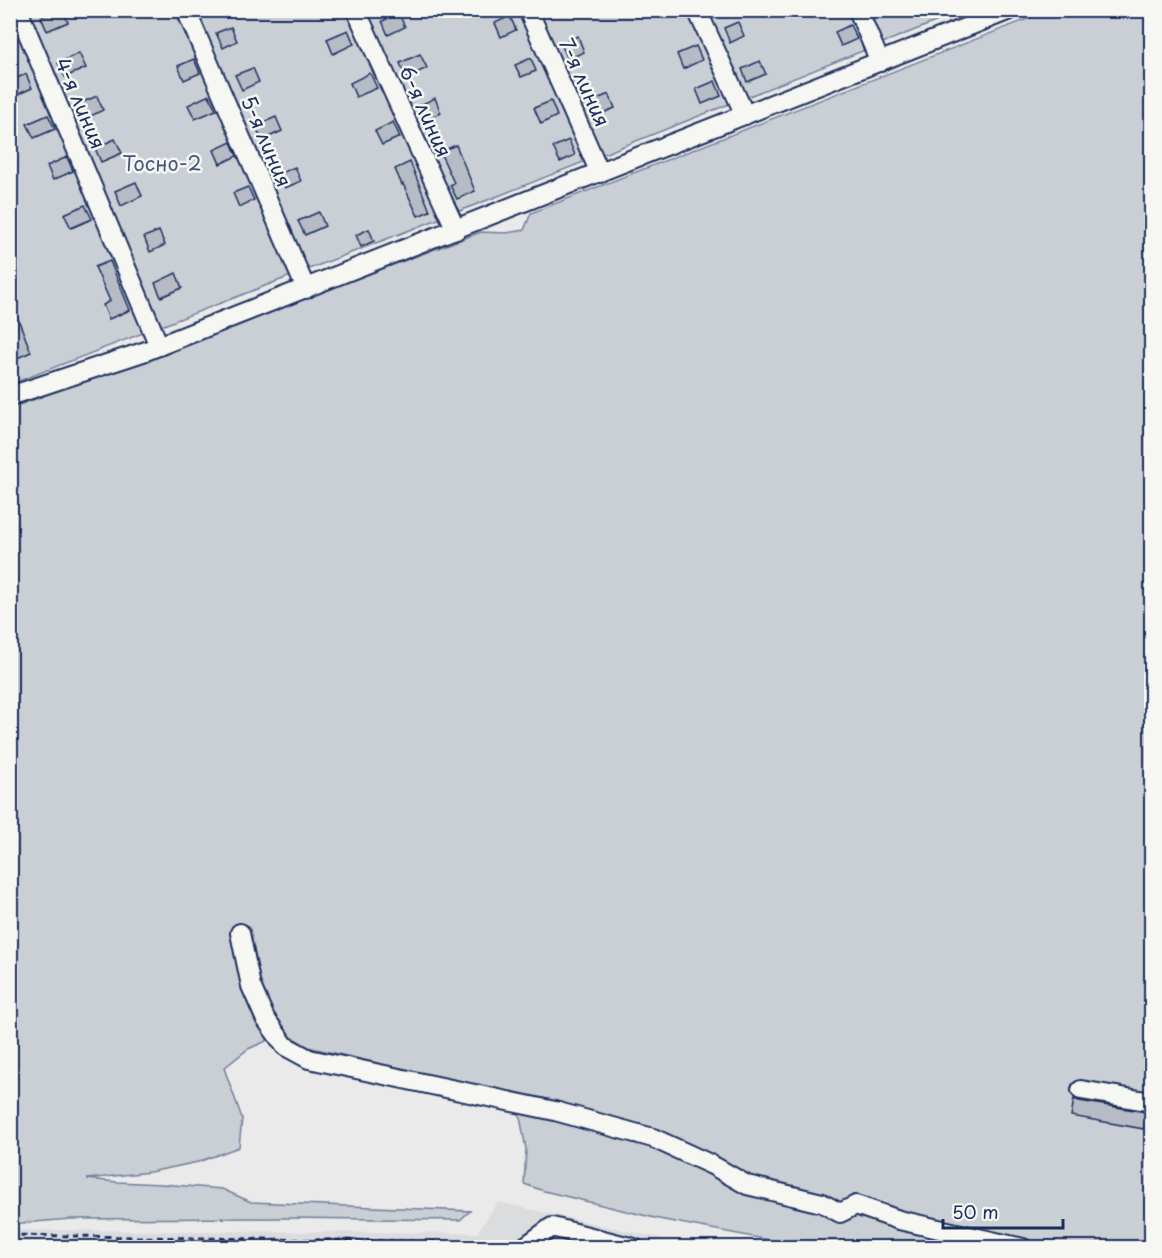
<svg xmlns="http://www.w3.org/2000/svg" width="1162" height="1258" font-family="'Playpen Sans',sans-serif">
<style>
.built{fill:#dadcde}
.green{fill:#caced5;stroke:#727e9a;stroke-width:1.5}
.building{fill:#b6bbc6;stroke:#1b2f5e;stroke-width:1.5}
.lines{fill:none;stroke-linecap:round;stroke-linejoin:round}
.minor-casing{stroke:#1b2f5e;stroke-width:22}
.path{stroke:#1b2f5e;stroke-width:3;stroke-dasharray:6 4.5;stroke-linecap:butt}
.minor{stroke:#f6f6f2;stroke-width:18}
.labels{text-anchor:middle;dominant-baseline:central;stroke-width:5;stroke-linejoin:round;paint-order:stroke}
.street-label{font-size:20px;fill:#1b2f5e;stroke:#f6f6f2}
.park-label{font-size:20px;fill:#47577c;stroke:#f6f6f2}
</style>
<rect width="100%" height="100%" fill="#e9eae9"/>
<filter id="ink" filterUnits="userSpaceOnUse"><feTurbulence type="fractalNoise" baseFrequency=".0167" numOctaves="2"/><feDisplacementMap in="SourceGraphic" scale="12" xChannelSelector="R" yChannelSelector="G"/><feConvolveMatrix kernelMatrix="1 2 1 2 8 2 1 2 1" color-interpolation-filters="sRGB"/></filter>
<g filter="url(#ink)">
<polygon class="built" points="498,1202 700,1247 11,1248 11,1230 477,1233"/>
<g class="green">
<polygon points="11,11 963,11 498,196 11,384"/>
<polygon points="1048,11 1151,11 1151,1247 807,1247 659,1219 544,1191 524,1184 526,1149 516,1095 308,1047 282,1031 264,1042 248,1049 224,1068 242,1118 239,1147 198,1162 150,1172 87,1179 117,1182 161,1184 222,1189 251,1202 470,1211 460,1220 286,1218 70,1219 11,1224 11,408 481,232 506,233 524,230 531,213"/>
</g>
<g class="building">
<polygon points="54,10 63,10 68,22 47,31 41,17"/>
<polygon points="399,14 405,27 388,35 382,21"/>
<polygon points="510,16 516,30 501,37 495,23"/>
<polygon points="738,22 744,36 730,43 724,28"/>
<polygon points="850,25 857,39 841,46 835,32"/>
<polygon points="231,27 237,41 223,48 216,33"/>
<polygon points="348,30 354,44 333,54 327,39"/>
<polygon points="578,36 584,52 568,59 561,44"/>
<polygon points="696,46 702,60 683,69 677,54"/>
<polygon points="79,53 86,68 65,77 58,63"/>
<polygon points="420,54 427,68 406,78 400,63"/>
<polygon points="531,58 536,71 521,77 515,65"/>
<polygon points="194,59 200,73 184,80 178,66"/>
<polygon points="760,61 766,74 747,82 742,69"/>
<polygon points="253,68 259,82 242,90 235,75"/>
<polygon points="370,73 377,88 356,97 350,83"/>
<polygon points="26,74 32,88 10,98 10,81"/>
<polygon points="715,81 721,96 702,104 696,89"/>
<polygon points="609,94 615,108 598,115 592,101"/>
<polygon points="209,95 216,110 195,119 188,105"/>
<polygon points="97,96 103,110 83,120 76,105"/>
<polygon points="435,98 441,113 426,119 420,105"/>
<polygon points="551,101 557,116 541,124 534,108"/>
<polygon points="48,115 55,129 34,138 27,124"/>
<polygon points="276,117 282,131 262,140 255,126"/>
<polygon points="393,122 400,137 382,145 375,131"/>
<polygon points="115,139 122,153 101,162 95,148"/>
<polygon points="569,140 575,155 560,162 553,147"/>
<polygon points="231,142 237,156 220,164 214,150"/>
<polygon points="456,145 475,191 457,199 450,185 454,183 440,152"/>
<polygon points="67,157 73,171 53,180 47,166"/>
<polygon points="410,162 430,211 418,216 403,184 402,185 395,169"/>
<polygon points="295,167 301,181 285,188 279,174"/>
<polygon points="136,182 142,196 121,206 115,191"/>
<polygon points="248,187 254,200 239,207 233,193"/>
<polygon points="85,205 92,219 71,228 64,214"/>
<polygon points="319,212 325,226 305,235 298,221"/>
<polygon points="369,229 374,241 361,247 356,235"/>
<polygon points="159,231 165,245 150,252 144,237"/>
<polygon points="110,261 130,310 109,319 103,305 110,301 95,267"/>
<polygon points="176,273 182,288 161,297 155,283"/>
<polygon points="11,301 31,352 15,359 10,348"/>
<polygon points="1074,1099 1079,1101 1146,1112 1144,1129 1071,1116"/>
</g>
<g class="lines">
<defs>
<g id="minor">
<polyline points="18,10 159,346"/>
<polyline points="186,10 306,289"/>
<polyline points="356,10 456,230"/>
<polyline points="528,10 600,173"/>
<polyline points="697,10 745,115"/>
<polyline points="858,10 880,62"/>
<polyline points="10,396 146,351 1010,10"/>
<polyline points="240,933 251,986 265,1018 285,1046 309,1059 555,1111 653,1138 712,1165 747,1185 822,1203 840,1213 856,1205 899,1220 1023,1248"/>
<polyline points="1081,1090 1152,1102"/>
<polyline points="523,1248 552,1227 634,1248"/>
</g>
</defs>
<use href="#minor" class="minor-casing"/>
<polyline class="path" points="10,1235 449,1242 482,1248"/>
<use href="#minor" class="minor"/>
</g>
</g>
<g class="labels">
<g class="street-label">
<text transform="translate(585 82) rotate(66)">7-я линия</text>
<text transform="translate(81 103) rotate(67)">4-я линия</text>
<text transform="translate(426 111) rotate(66)">6-я линия</text>
<text transform="translate(267 141) rotate(67)">5-я линия</text>
</g>
<g class="park-label">
<text x="162" y="163">Тосно-2</text>
</g>
</g>
<rect width="1162" height="1258" fill="none" stroke="#f6f6f2" stroke-width="36"/>
<rect x="18" y="18" width="1126" height="1222" fill="none" stroke="#1b2f5e" stroke-width="2" filter="url(#ink)"/>
<path d="M943 1219v9h120v-9" fill="none" stroke="#1b2f5e" stroke-width="3"/>
<text x="952" y="1219" font-size="18" fill="#1b2f5e" stroke="#f6f6f2" stroke-width="4.5" paint-order="stroke">50 m</text>
</svg>
